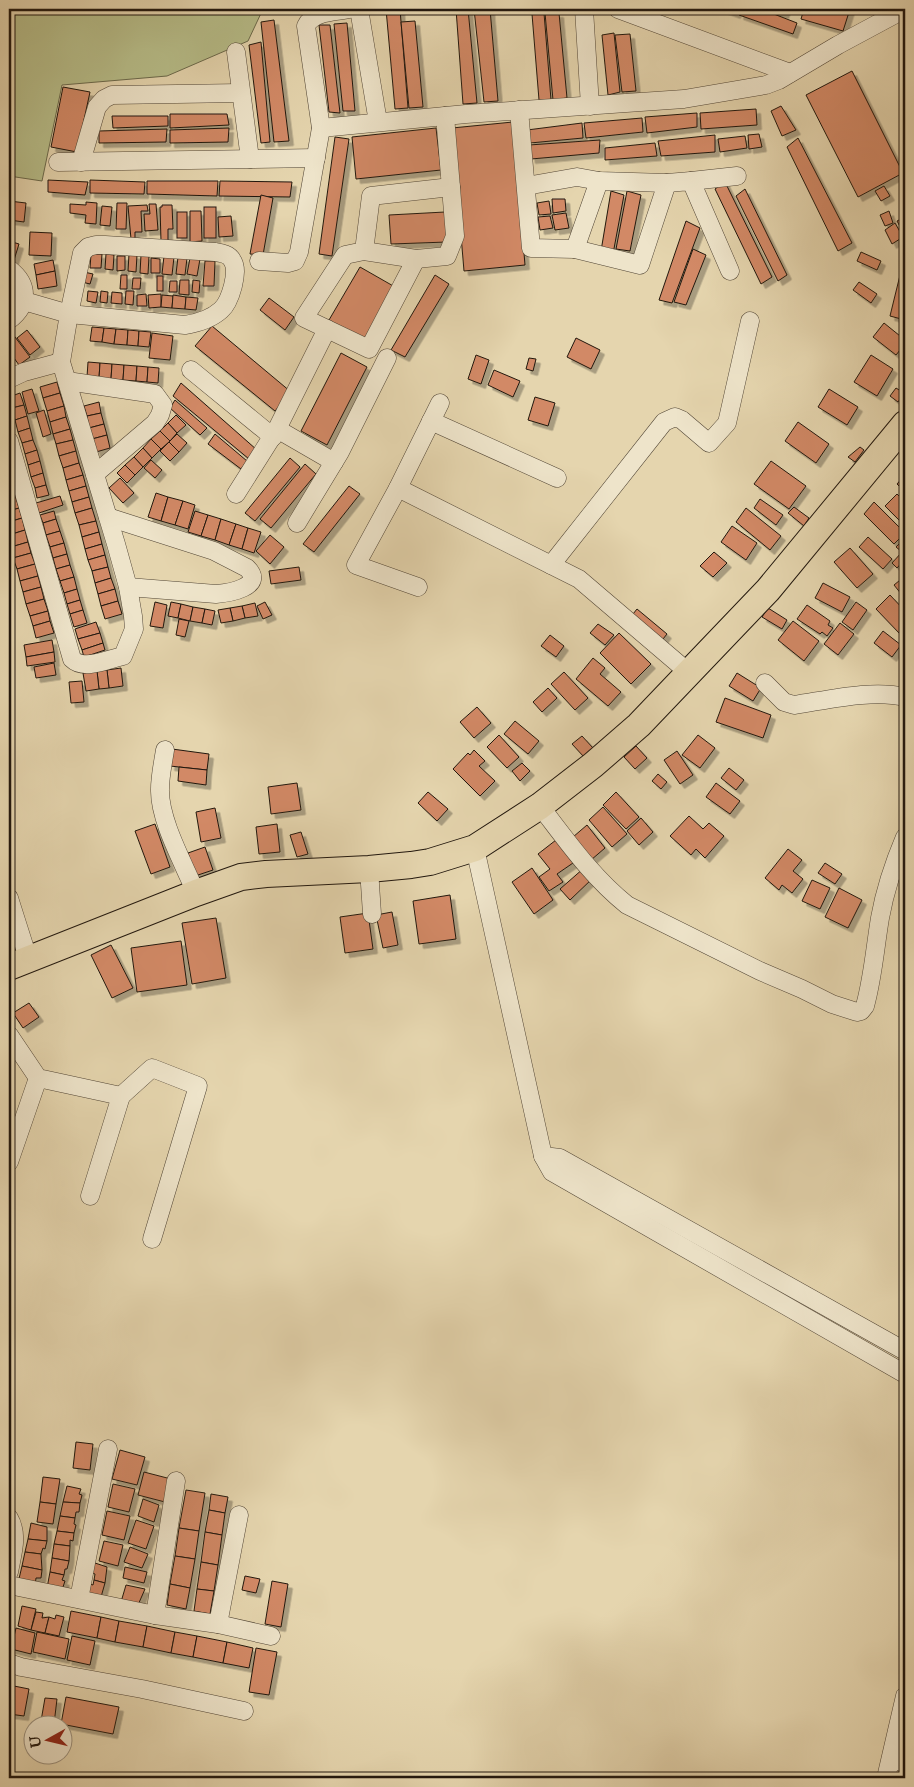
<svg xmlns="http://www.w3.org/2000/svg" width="914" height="1787" font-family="'IM FELL Double Pica',serif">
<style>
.green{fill:#b7bd89;stroke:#6c6a4c}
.building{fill:#d28966;stroke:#21170e;filter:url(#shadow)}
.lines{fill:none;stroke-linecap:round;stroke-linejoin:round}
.street-casing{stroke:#524636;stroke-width:19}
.primary-casing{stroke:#21170e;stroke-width:28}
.street{stroke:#eee4ca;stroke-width:18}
.primary{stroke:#e5d5ae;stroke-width:26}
</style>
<defs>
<filter id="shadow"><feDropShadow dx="4.5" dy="4.5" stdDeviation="0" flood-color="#0004"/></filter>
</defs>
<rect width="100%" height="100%" fill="#e5d5ae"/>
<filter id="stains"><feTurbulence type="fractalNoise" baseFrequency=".004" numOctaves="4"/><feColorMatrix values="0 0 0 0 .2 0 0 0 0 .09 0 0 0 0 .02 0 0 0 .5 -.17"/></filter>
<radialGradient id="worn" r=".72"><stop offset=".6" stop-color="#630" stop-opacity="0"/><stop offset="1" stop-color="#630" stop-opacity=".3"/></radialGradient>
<polygon class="green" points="9,9 263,9 248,41 167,76 62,85 42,181 9,176"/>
<g class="building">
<polygon points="386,9 400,9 408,108 395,109"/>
<polygon points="456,9 468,9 477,103 463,104"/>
<polygon points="474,9 490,9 498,101 484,102"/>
<polygon points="722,9 738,9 736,14"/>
<polygon points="740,9 761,9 797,23 793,34 739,15"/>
<polygon points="772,9 786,9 784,14 771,11"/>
<polygon points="804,9 850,9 843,31 801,19"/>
<polygon points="544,13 551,100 539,100 532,14"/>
<polygon points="545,13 559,13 567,98 553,100"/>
<polygon points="274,20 289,141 274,142 261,22"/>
<polygon points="415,21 423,107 409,108 401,22"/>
<polygon points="347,23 355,111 343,111 334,24"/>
<polygon points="319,25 330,25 340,113 329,112"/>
<polygon points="614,33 620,92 608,95 602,35"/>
<polygon points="630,34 636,91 622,92 615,35"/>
<polygon points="261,42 270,142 261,143 249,45"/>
<polygon points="852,71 903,173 858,197 806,95"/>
<polygon points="63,87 90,92 77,152 51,147"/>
<polygon points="781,106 796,130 782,136 771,111"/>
<polygon points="756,109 757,125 701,129 700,113"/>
<polygon points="697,113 697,127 647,133 645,117"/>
<polygon points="170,114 227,114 229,125 170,128"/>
<polygon points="112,116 168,116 168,126 113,128"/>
<polygon points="642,118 643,132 586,138 584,123"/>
<polygon points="513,122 525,265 464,271 452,128"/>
<polygon points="582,123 583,138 530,143 527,130"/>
<polygon points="229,128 228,142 170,143 170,130"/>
<polygon points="436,128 441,170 356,179 352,137"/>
<polygon points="167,129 166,142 99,143 99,131"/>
<polygon points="759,134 762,147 749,149 748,135"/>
<polygon points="715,135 715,152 661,156 658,141"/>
<polygon points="745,136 747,148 720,152 718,139"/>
<polygon points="335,137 349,139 332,256 319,254"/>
<polygon points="798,138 852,243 838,251 787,147"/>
<polygon points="600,140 599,153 531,159 529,145"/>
<polygon points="655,143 657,156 605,160 605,148"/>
<polygon points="48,180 88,182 85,195 48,192"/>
<polygon points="90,180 145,182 144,194 90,193"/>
<polygon points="147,181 218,181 217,196 147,194"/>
<polygon points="220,181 292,182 290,197 219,196"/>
<polygon points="725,182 772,277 761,284 715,189"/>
<polygon points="884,186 890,196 881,201 875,191"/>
<polygon points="745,189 787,275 778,281 736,196"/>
<polygon points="611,191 624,195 613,254 601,251"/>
<polygon points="627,191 641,195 630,251 616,249"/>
<polygon points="261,195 273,198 263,255 250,254"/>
<polygon points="552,199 565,199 566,211 553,213"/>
<polygon points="9,201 26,203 24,222 9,220"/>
<polygon points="549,201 551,214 539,215 537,203"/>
<polygon points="86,202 97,203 96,224 85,223 86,215 70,213 70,204 86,205"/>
<polygon points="117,203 127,203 126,229 116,229"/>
<polygon points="149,204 156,204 158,230 145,231 144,214 150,214"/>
<polygon points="147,205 148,211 141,211 142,232 135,232 135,238 131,239 128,206"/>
<polygon points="162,205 172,205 173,229 168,229 168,241 161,241 160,207 162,207"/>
<polygon points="102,206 112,207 110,226 100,225"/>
<rect x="204" y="207" width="12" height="31"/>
<polygon points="190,211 201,211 202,241 190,242"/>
<polygon points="889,211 893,223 885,226 880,215"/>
<rect x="177" y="212" width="10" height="26"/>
<polygon points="445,212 447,242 391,244 389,215"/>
<polygon points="566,213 569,228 555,230 552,215"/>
<polygon points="231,216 233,236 219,237 218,217"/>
<polygon points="550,216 553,228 540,230 538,217"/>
<polygon points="905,217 905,233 904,234 897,221"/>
<polygon points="686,221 700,228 672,303 659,300"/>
<polygon points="895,223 903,237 892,244 885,230"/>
<polygon points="30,232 52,233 51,256 29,255"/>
<polygon points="9,241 19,244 14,260 9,259"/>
<polygon points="693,249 706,255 686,305 674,302"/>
<polygon points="861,252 881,261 877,270 857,261"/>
<polygon points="91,254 102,254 101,268 90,268"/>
<polygon points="106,254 114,255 113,270 105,269"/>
<polygon points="129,254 137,255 136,272 128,271"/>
<polygon points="141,255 149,256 148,274 140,273"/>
<polygon points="117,256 125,256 125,270 117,271"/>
<polygon points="164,256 174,257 172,275 162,274"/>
<polygon points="178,257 187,258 185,275 176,274"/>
<polygon points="151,258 160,259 160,273 151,273"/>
<polygon points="190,258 200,259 197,276 187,274"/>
<polygon points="53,260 55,271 36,275 34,264"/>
<polygon points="205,261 215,261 214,286 203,286"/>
<polygon points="360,267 395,287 364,340 329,320"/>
<polygon points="902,267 905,268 905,320 890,316"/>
<polygon points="55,271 57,286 38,289 36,275"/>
<polygon points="84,272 93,274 90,284 82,282"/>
<polygon points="121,275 127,275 127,289 120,289"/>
<polygon points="435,275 449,284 405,357 391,350"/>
<rect x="157" y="276" width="6" height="15"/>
<polygon points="133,278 141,278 140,289 132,289"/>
<polygon points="180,280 189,280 189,295 179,294"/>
<polygon points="193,280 200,281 199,293 192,292"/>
<polygon points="170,281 177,281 177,292 169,292"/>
<polygon points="859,282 877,294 871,303 853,290"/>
<polygon points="88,291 98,292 96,303 87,301"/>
<polygon points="101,291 108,292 107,303 100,302"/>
<polygon points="126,291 134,291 133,305 125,304"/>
<polygon points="112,292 122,293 122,304 111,303"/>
<polygon points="146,294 147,306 137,306 137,295"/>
<polygon points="161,294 161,307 149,308 148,295"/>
<polygon points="162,295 173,296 172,308 161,307"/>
<polygon points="173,295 186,297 185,309 172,308"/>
<polygon points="186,297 198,298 196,310 185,309"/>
<polygon points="269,298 294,317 285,330 260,310"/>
<polygon points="884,323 905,340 905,344 896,355 873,337"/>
<polygon points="212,326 291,392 275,411 195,346"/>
<polygon points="92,327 104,328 102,342 90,341"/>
<polygon points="104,328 116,329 114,344 102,342"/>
<polygon points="116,329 128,330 127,345 114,344"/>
<polygon points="27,330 40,347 30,355 17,338"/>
<polygon points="128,330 139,331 138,346 127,345"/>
<polygon points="139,331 151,332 149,347 138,346"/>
<polygon points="12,333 30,357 19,365 9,351 9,335"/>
<polygon points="152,333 173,336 170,360 149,358"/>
<polygon points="576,338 600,350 591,369 567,357"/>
<polygon points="341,353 367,367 327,445 301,431"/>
<polygon points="476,355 489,360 481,384 468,379"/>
<polygon points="871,355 893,369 877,396 854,382"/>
<polygon points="529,358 536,359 533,371 526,369"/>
<polygon points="88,362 100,363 99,378 87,377"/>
<polygon points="100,363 112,364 111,379 99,378"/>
<polygon points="112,364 124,365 123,380 111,379"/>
<polygon points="124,365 137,366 136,381 123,380"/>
<polygon points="137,366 148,367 147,382 136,381"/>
<polygon points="148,367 159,368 158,383 147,382"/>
<polygon points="494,370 520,381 513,397 488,385"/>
<polygon points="57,382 60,393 43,398 40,387"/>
<polygon points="181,383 257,450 249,459 173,396"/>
<polygon points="896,388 904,393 898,402 890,396"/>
<polygon points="32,389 39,411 28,414 22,392"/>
<polygon points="829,389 858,407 847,425 818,407"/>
<polygon points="20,393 24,405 12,408 9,397"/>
<polygon points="60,393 64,406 47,411 43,398"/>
<polygon points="535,397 555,403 548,426 528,420"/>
<polygon points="175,400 207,428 200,435 170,408"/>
<polygon points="99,402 101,413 87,416 84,406"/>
<polygon points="24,405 27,416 15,420 12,408"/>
<polygon points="64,406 66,417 50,422 47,411"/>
<polygon points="44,410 51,434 43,437 36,413"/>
<polygon points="101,413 104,424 89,428 87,416"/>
<polygon points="176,415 186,425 177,433 168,423"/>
<polygon points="27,416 30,428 18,432 15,420"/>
<polygon points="66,417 70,429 53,434 50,422"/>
<polygon points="798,422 829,444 816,463 785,441"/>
<polygon points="168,423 177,433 170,441 160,431"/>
<polygon points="104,424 107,435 92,439 89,428"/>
<polygon points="30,428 33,440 22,443 18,432"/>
<polygon points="70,429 73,440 56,444 53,434"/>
<polygon points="160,431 170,441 161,449 151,439"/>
<polygon points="177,434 187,443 179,452 169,442"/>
<polygon points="215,434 247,461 241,469 208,444"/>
<polygon points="107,435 110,448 96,452 92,439"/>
<polygon points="151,439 161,449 152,458 143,448"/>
<polygon points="33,440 37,450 25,454 22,443"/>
<polygon points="73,440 76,451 59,456 56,444"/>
<polygon points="169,442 179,452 170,461 160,451"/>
<polygon points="860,447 864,450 855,462 848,457"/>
<polygon points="143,448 152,458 143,467 134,457"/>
<polygon points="37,450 40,461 28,465 25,454"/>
<polygon points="76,451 79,463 63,468 59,456"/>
<polygon points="134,457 143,467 135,475 125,465"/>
<polygon points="290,458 300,467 255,521 245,513"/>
<polygon points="151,460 162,470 155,478 144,468"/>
<polygon points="40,461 43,473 31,477 28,465"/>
<polygon points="771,461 806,486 789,509 754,484"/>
<polygon points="79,463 83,475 66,480 63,468"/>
<polygon points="305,464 316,474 271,528 260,519"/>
<polygon points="125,465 135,475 127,483 117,473"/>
<polygon points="43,473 46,485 35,488 31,477"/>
<polygon points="83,475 86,486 69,491 66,480"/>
<polygon points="905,475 905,492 897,484"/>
<polygon points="120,478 134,493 123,503 109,488"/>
<polygon points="12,483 15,495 9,496 9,484"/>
<polygon points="46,485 49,495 37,498 35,488"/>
<polygon points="86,486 89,497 72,502 69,491"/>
<polygon points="349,486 360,494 314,552 303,544"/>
<polygon points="156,493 168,497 161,521 148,517"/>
<polygon points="897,494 905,502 905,526 885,506"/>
<polygon points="15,495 19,508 9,511 9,496"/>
<polygon points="60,496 63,505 39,513 36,503"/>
<polygon points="89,497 92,508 75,513 72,502"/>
<polygon points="168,497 183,501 175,525 161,521"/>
<polygon points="760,499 783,515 776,525 754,508"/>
<polygon points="183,501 195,505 188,529 175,525"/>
<polygon points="874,502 905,533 894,544 864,514"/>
<polygon points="794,507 809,518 804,526 788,513"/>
<polygon points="19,508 22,518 9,522 9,511"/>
<polygon points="92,508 96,521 79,525 75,513"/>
<polygon points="746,508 781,536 770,550 736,522"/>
<polygon points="54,511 56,519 43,523 40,515"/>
<polygon points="195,511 208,515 201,536 188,532"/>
<polygon points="208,515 221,519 215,540 201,536"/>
<polygon points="22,518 25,530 9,535 9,522"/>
<polygon points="56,519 60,531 46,535 43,523"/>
<polygon points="221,519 236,524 229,545 215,540"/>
<polygon points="96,521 99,532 82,537 79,525"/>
<polygon points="236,524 248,528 242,549 229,545"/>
<polygon points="732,526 757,543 746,560 721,542"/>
<polygon points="248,528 261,532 254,553 242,549"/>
<polygon points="25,530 28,542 11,547 9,535"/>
<polygon points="60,531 64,543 50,547 46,535"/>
<polygon points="99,532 102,544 85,549 82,537"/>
<polygon points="270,535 284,547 270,564 256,551"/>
<polygon points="868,537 892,559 883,569 859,547"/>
<polygon points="902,541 905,545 905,559 897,568 892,563 902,552 896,547"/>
<polygon points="28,542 31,553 13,558 11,547"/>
<polygon points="64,543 67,554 53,558 50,547"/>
<polygon points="102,544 105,555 88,560 85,549"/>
<polygon points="850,548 873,574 857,588 834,562"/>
<polygon points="714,552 727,563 713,577 700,566"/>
<polygon points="31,553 35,564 17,569 13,558"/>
<polygon points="67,554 70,565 56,569 53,558"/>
<polygon points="105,555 108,567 92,571 88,560"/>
<polygon points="35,564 38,576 20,581 17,569"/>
<polygon points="70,565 74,577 60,581 56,569"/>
<polygon points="108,567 111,578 95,583 92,571"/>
<polygon points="299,567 301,580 271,584 269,571"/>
<polygon points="38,576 41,587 23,592 20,581"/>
<polygon points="905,576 905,593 902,595 894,585"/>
<polygon points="74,577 77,589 64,593 60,581"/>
<polygon points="111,578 115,589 98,594 95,583"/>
<polygon points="823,583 850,597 842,612 815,598"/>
<polygon points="41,587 44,599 26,604 23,592"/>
<polygon points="77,589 80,600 67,604 64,593"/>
<polygon points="115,589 118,601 101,606 98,594"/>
<polygon points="890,595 905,611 905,631 904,630 900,634 876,609"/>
<polygon points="44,599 48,611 30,616 26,604"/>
<polygon points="80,600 83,610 70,614 67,604"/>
<polygon points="118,601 122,614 105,619 101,606"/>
<polygon points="155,602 167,605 163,628 150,626"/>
<polygon points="171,602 181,604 178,618 168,616"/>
<polygon points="265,602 272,615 263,619 257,606"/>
<polygon points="856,602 867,610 853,630 842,622"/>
<polygon points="255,603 258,616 245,618 242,606"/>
<polygon points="181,604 193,607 190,621 178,618"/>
<polygon points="807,605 830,621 828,625 833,628 827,636 822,632 820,634 797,619"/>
<polygon points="242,606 245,618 233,621 230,608"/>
<polygon points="193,607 205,609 202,623 190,621"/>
<polygon points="230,608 233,621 221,623 218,610"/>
<polygon points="768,608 787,620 782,629 762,617"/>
<polygon points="205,609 215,611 212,625 202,623"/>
<polygon points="637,609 667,634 659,644 629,619"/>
<polygon points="83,610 87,623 74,627 70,614"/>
<polygon points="48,611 50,621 33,626 30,616"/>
<polygon points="179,619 189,621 185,637 176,635"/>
<polygon points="50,621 54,633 36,638 33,626"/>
<polygon points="793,621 819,641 804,661 778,640"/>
<polygon points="96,622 100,633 78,639 75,629"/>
<polygon points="840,623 854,634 838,655 824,644"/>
<polygon points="598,624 614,635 605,645 590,633"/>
<polygon points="883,631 901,645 892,657 874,643"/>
<polygon points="100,633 103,643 82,650 78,639"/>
<polygon points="619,633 651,664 631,684 600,653"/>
<polygon points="550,635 564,646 556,657 541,646"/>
<polygon points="52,640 54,652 26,657 24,645"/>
<polygon points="103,643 105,650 84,657 82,650"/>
<polygon points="54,652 55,662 27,666 26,657"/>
<polygon points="593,658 605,668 600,674 621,692 608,706 576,679"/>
<polygon points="54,663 56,675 36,678 34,667"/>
<polygon points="121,668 123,686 109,688 107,670"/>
<polygon points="107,670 109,688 99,689 97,671"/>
<polygon points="97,671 99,689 86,691 83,673"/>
<polygon points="564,672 588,698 575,710 551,684"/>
<polygon points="737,673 761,688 753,701 729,686"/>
<polygon points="82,681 84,702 71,703 69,682"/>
<polygon points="548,688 557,698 542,712 533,702"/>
<polygon points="725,698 771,715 763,738 716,722"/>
<polygon points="477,707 491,723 474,738 460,722"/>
<polygon points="515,721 539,741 528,754 504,734"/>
<polygon points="499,735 519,757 507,768 487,747"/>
<polygon points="698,735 715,748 700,768 682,755"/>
<polygon points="582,736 593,748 584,757 572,744"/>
<polygon points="636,746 647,758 635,769 624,757"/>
<polygon points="172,749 209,754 207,770 170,766"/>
<polygon points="474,750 485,761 479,766 495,781 480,796 453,769 468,753 470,755"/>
<polygon points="677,751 693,775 680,784 664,760"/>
<polygon points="522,763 530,771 520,781 512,771"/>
<polygon points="179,767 207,770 206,785 178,781"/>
<polygon points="729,768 744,780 736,790 721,778"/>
<polygon points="658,774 667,782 661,789 652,781"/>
<polygon points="297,783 301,810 271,814 268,787"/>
<polygon points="716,783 740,801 730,814 706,797"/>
<polygon points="428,792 448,809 437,821 418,803"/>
<polygon points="616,792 639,817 626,829 603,805"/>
<polygon points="603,807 627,834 612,847 589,820"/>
<polygon points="215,808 221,838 201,842 196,812"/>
<polygon points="689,816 703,829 709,823 724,836 705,858 696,849 691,855 670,836"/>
<polygon points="641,818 653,832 639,845 627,831"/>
<polygon points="155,824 170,867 151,874 135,831"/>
<polygon points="277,824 280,852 259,854 256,827"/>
<polygon points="587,825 605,848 591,860 573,837"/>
<polygon points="301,832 308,854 297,857 290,835"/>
<polygon points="556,840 573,863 557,874 563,882 549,891 539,877 550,869 538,854"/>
<polygon points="205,847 213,870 195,876 188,853"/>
<polygon points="788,849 802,860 793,871 803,879 792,893 782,885 779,890 765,878"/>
<polygon points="825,863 842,874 835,884 818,873"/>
<polygon points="532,868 553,900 534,914 512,882"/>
<polygon points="584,868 593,878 570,900 560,889"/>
<polygon points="812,880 830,888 820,909 802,901"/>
<polygon points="839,888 862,900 848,928 825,917"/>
<polygon points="450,895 456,939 419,944 413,901"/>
<polygon points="392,912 398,945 383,948 376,915"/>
<polygon points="368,913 373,949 345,953 340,917"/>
<polygon points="216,918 226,978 192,984 182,923"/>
<polygon points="181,941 187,985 137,992 131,948"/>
<polygon points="111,945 133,988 112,998 91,955"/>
<polygon points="29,1003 39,1017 23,1028 13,1013"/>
<polygon points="76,1442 93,1444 90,1470 73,1468"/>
<polygon points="120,1450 145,1457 137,1485 112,1479"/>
<polygon points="144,1472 171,1479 165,1502 138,1495"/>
<polygon points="43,1477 60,1479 56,1504 40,1502"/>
<polygon points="113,1484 135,1489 129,1512 108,1507"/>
<polygon points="67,1486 81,1489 79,1494 82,1495 80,1503 63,1502"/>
<polygon points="186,1490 205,1493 199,1531 179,1528"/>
<polygon points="211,1494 228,1497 225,1513 209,1510"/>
<polygon points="143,1499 159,1505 154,1522 138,1516"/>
<polygon points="40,1502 56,1504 53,1524 37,1522"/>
<polygon points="63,1502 80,1503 79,1512 76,1512 75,1518 60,1516"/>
<polygon points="209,1510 225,1513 222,1535 205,1532"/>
<polygon points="107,1511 130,1516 124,1540 102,1535"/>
<polygon points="60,1516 75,1518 74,1524 76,1525 74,1533 57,1531"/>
<polygon points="136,1520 154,1526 146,1549 128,1543"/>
<polygon points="31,1523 47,1527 47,1541 28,1539"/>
<polygon points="179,1528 199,1531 195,1559 175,1556"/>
<polygon points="57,1531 74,1533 73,1541 70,1540 70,1546 54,1544"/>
<polygon points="205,1532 222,1535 218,1565 201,1562"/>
<polygon points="28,1539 47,1541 45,1549 43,1548 41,1554 25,1552"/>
<polygon points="104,1541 123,1545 118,1566 99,1561"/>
<polygon points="54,1544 70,1546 69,1561 52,1558"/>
<polygon points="130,1547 148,1554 142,1568 124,1562"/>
<polygon points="25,1552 41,1554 42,1570 22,1566"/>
<polygon points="175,1556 195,1559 190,1588 170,1584"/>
<polygon points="52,1558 69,1561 67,1569 65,1569 64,1575 50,1572"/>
<polygon points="201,1562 218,1565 214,1591 197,1589"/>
<polygon points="95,1563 107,1567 105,1583 94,1580 95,1574 92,1573"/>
<polygon points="22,1566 42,1570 41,1578 36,1578 35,1586 18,1583"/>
<polygon points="125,1567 147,1572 144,1583 123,1578"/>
<polygon points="50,1572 64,1575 62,1580 65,1581 62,1590 47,1588"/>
<polygon points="245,1576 260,1579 256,1593 242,1590"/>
<polygon points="94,1580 105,1583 101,1597 89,1594 90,1584 93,1585"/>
<polygon points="272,1581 288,1584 281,1627 265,1624"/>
<polygon points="170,1584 190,1588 186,1609 167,1605"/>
<polygon points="126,1585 145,1589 138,1605 121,1602"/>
<polygon points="197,1589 214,1591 210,1614 194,1611"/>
<polygon points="22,1606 36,1609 31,1630 18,1626"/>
<polygon points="71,1611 101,1617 97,1638 67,1632"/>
<polygon points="36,1612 43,1613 42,1618 49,1617 45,1633 31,1630"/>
<polygon points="56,1615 64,1617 59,1636 45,1633 49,1617 55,1619"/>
<polygon points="101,1617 119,1621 115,1642 97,1638"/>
<polygon points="119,1621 147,1626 143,1647 115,1642"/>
<polygon points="147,1626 175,1632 171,1653 143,1647"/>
<polygon points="16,1628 35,1633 31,1654 11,1649"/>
<polygon points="37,1632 69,1639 65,1659 33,1652"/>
<polygon points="175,1632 197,1636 193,1657 171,1653"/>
<polygon points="72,1636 95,1641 90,1665 67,1660"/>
<polygon points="197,1636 227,1642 223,1663 193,1657"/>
<polygon points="227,1642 253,1648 249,1668 223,1663"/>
<polygon points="256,1648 277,1652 269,1695 249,1692"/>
<polygon points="9,1685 29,1689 24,1716 9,1714"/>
<polygon points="66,1697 119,1707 113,1734 61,1724"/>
<polygon points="45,1698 57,1699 54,1724 41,1721"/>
</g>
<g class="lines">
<defs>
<g id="street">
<polyline points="359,9 378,122"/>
<polyline points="584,9 590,106"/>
<polyline points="618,9 790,73"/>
<polyline points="236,52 250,159"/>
<polyline points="519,110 531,248 575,249 640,265 667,183"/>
<polyline points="321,128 466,114 684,99 766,85 779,80 838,45 905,9"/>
<polyline points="58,162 316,158"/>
<polyline points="81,162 97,107 104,99 112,95 240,93"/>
<polyline points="691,181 737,176"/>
<polyline points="526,186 577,177 599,181 667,183 691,181 730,271"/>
<path d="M96 245H105L215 252C221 253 229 254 232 260 240 271 230 302 221 310 211 319 198 323 185 325L69 314 82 253 88 247Z"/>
<polyline points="575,249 599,181"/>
<polyline points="364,251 416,259 447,256 455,236 445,116"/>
<polyline points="416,259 369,349 304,318 345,255 364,251 371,196 451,187"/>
<path d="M259 261 288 263 295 261 299 252 321 128 306 26C313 11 335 12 350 9"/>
<path d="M9 269C29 284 29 305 9 320"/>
<polyline points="327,329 277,429 334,462"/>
<polyline points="191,370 273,437"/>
<polyline points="9,379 24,372 61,362"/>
<polyline points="67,381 155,394 163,405 160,415 155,423 95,474"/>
<polyline points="431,421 557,478"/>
<path d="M9 441 72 659C84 671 109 659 123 656L134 629 133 616 128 587 116 544 61 362 69 314 24 301"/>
<polyline points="398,488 579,579 688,672"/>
<polyline points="236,494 277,429"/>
<path d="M108 517 214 551 247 568C266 587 228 593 216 594L128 587"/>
<polyline points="297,523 340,452 387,358"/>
<polyline points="551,565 664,422 675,417 682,420 709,443 727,423 750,321"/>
<polyline points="418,587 356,565 398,488 440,403"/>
<path d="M765 683 784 702 794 705C828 700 872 689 905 697"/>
<path d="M165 750C163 763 160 776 160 789 159 820 184 864 196 893"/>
<path d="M540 806C567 841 592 877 627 905L760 971 802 989 832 1004 857 1012 861 1011 865 1006C873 977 875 948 880 918 885 890 894 863 905 837"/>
<polyline points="475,848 543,1156 552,1172 905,1374"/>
<polyline points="369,869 372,914"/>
<polyline points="9,898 28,958"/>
<polyline points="9,1035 38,1078 121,1096 90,1196"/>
<polyline points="121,1096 152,1068 198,1086 152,1239"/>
<polyline points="543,1156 560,1158 905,1351"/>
<polyline points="9,1162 38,1078"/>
<path d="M9 1518C19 1535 12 1555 9 1572"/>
<polyline points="9,1585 155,1615 218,1624 271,1636"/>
<polyline points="79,1599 108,1449"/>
<polyline points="155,1615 176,1481"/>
<polyline points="218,1624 239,1515"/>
<polyline points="9,1663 21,1667 142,1689 244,1711"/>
<polyline points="891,1759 905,1763"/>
<polyline points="886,1778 905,1696"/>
</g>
<polyline id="primary" points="9,967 196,893 241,877 266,874 369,869 411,865 430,862 475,848 540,806 593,765 639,725 768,590 905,424"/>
</defs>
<use href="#street" class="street-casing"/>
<use href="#primary" class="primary-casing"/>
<use href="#street" class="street"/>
<use href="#primary" class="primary"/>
</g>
<rect width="914" height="1787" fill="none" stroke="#e5d5ae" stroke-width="30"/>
<rect x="10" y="10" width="894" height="1767" fill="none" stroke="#21170e" stroke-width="2.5"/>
<rect x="15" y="15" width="884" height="1757" fill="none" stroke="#21170e"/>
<g transform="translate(48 1740) rotate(262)"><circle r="24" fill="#eee4ca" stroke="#9c927f"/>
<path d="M0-4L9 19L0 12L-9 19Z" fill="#8f2418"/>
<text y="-8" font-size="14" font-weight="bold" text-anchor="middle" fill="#21170e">U</text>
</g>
<rect width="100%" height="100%" filter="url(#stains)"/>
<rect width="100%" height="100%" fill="url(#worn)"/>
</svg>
